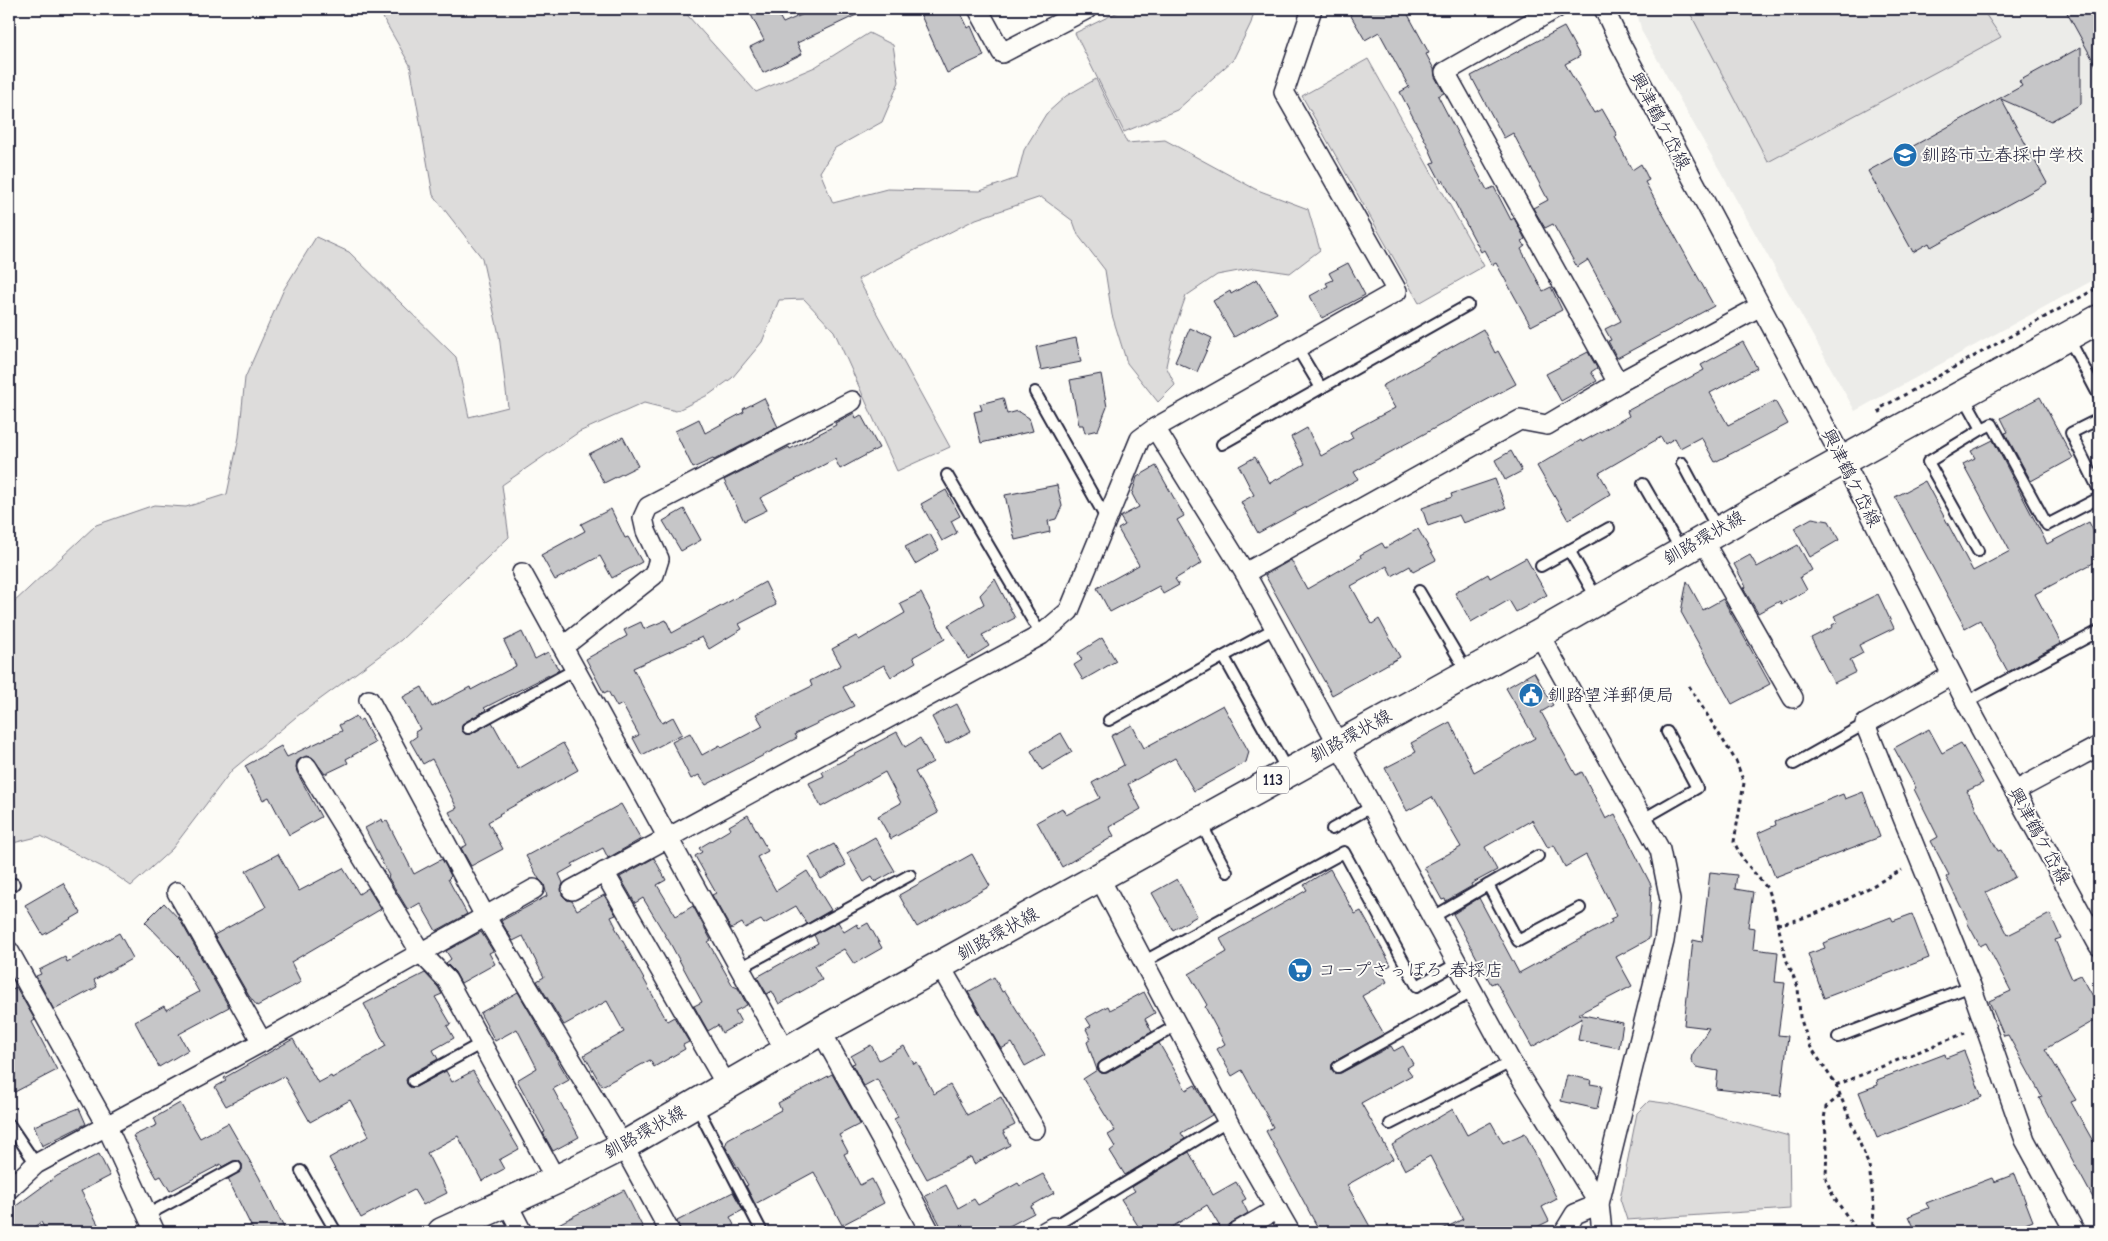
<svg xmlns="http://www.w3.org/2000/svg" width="2108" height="1241" font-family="'Comic Neue','Klee One',sans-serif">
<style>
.built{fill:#ecece9}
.green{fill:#dddcdb;stroke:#807f8b}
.building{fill:#c6c6c8;stroke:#22223b}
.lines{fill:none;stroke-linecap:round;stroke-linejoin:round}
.lane-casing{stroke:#22223b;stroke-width:14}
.street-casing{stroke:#22223b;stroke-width:22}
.primary-casing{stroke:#22223b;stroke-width:31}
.path{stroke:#22223b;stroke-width:3;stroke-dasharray:4 4;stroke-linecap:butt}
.lane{stroke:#fdfcf7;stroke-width:10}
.street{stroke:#fdfcf7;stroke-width:19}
.primary{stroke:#fdfcf7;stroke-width:28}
.labels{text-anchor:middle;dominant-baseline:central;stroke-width:4;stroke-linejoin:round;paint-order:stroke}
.shield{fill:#fdfcf7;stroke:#646373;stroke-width:1}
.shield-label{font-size:16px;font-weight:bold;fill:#22223b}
.street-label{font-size:18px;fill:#22223b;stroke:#fdfcf7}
.poi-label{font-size:18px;fill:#22223b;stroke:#fdfcf7;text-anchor:start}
</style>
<rect width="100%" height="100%" fill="#fdfcf7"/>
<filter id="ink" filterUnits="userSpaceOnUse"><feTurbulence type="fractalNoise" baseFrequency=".02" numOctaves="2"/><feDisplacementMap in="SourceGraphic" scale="10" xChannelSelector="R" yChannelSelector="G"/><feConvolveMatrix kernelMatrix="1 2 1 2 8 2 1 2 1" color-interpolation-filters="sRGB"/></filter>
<g filter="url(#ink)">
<polygon class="built" points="1636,9 2099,9 2099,277 1855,411 1642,32"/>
<g class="green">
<polygon points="381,9 685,9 688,16 756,92 815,67 869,33 893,45 899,82 882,122 835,148 820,172 833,203 887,189 980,191 1017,178 1024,150 1046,114 1066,96 1096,79 1127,143 1165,140 1255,189 1308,209 1320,250 1290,273 1255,268 1217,275 1186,296 1174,330 1166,366 1175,385 1158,402 1127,363 1112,315 1105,270 1078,235 1073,221 1041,197 976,219 858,279 950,447 897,471 834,331 804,299 779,300 762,342 732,378 710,394 676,411 644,403 579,432 502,485 509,537 401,640 296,717 232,770 172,849 131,886 110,871 41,836 9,844 9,609 12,604 96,525 154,505 186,507 227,494 239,437 245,378 284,289 316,237 349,252 456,357 469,417 508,407 499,335 482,258 433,195 410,65 382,16"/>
<polygon points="1124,9 1255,9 1251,23 1233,60 1177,110 1124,132 1075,33"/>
<polygon points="1688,9 1982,9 2001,37 1768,162"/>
<polygon points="1368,59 1484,266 1419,303 1302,96"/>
<polygon points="1649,1101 1672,1104 1789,1136 1790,1209 1627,1220 1620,1199 1637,1113"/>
</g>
<g class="building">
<polygon points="748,9 775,9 783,23 815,9 869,9 797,43 802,54 763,73 750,47 764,40"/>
<polygon points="918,9 959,9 968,28 971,26 984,56 947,73"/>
<polygon points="1347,9 1405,9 1429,53 1426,54 1434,69 1435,77 1444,93 1438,96 1487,190 1494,187 1511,220 1514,218 1525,239 1522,241 1525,246 1521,249 1543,291 1551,287 1562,310 1531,326 1496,263 1492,265 1484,250 1481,252 1443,180 1441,182 1431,163 1435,162 1427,144 1400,92 1409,87 1379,32 1365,40"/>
<polygon points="2065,9 2099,9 2099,71"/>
<polygon points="1564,27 1580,56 1565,64 1594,113 1602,109 1617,135 1615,137 1632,170 1641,164 1649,180 1645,182 1714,306 1617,358 1608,341 1611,340 1605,329 1621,321 1588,260 1577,267 1553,224 1545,228 1533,208 1548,200 1513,133 1504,138 1471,76"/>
<polygon points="2081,47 2081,104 2051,121 2001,99 2047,183 1931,247 1929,243 1913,252 1868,171 2022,86 2019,81"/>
<polygon points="1348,263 1365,295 1322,318 1310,296 1328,286 1326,283 1333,280 1329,273"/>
<polygon points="1257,279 1277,313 1234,337 1213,301 1230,291 1231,294"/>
<polygon points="1190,328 1212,338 1197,372 1175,362"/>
<polygon points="1483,329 1495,353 1498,351 1516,384 1354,472 1358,479 1258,533 1241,502 1254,495 1239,466 1255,457 1270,483 1305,464 1291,437 1307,428 1321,456 1353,438 1350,432 1395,408 1382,386"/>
<polygon points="1076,338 1081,362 1041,370 1036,347"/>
<polygon points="1743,342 1757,368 1710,393 1728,425 1775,401 1788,424 1715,462 1701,437 1680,448 1675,438 1665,444 1661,437 1599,473 1611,494 1568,520 1537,466 1581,440 1582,442 1629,416 1627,411 1704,370 1701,365"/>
<polygon points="1588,352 1597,368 1591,372 1597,381 1561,401 1546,374"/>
<polygon points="1101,374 1107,407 1098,430 1085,433 1083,425 1079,425 1070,380"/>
<polygon points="2040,397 2073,458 2031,481 2005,433 2008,432 2001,418"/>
<polygon points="764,398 778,427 714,460 713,459 693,468 675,431 699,419 705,433 744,412 743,409"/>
<polygon points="1003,398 1007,414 1018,411 1029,418 1033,431 981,443 974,412 982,410 980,404"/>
<polygon points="854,413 856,418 861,415 879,448 840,469 835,459 760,498 767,510 744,521 724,480 789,447 790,449 836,425 835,423"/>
<polygon points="623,437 638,466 604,483 589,454"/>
<polygon points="1993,440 2047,544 2089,522 2099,542 2099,560 2035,594 2061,643 2008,672 1980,620 1965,628 1895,497 1925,481 1973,571 2010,551 1963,464 1975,458 1971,451"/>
<polygon points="1511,451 1522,471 1505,480 1495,460"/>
<polygon points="1156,466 1184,516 1177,520 1202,563 1175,579 1179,585 1163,594 1159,586 1110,612 1097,588 1139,565 1118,529 1125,525 1120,517 1139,507 1132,494 1137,477"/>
<polygon points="1495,479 1506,508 1463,523 1459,515 1428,526 1422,508 1452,497 1451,494"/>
<polygon points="1057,485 1062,506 1056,519 1048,521 1050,532 1015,540 1005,495"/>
<polygon points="946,490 960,516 951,521 957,533 942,541 921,504"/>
<polygon points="611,509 625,538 628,537 642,562 612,578 600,556 555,580 541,555 585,531 581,524"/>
<polygon points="684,509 701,540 681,551 663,521"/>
<polygon points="1812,518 1829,521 1839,540 1810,557 1794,528"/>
<polygon points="1418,529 1436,560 1413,572 1410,566 1392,576 1387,566 1351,586 1372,624 1379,619 1400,657 1332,695 1265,575 1291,560 1307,589 1361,558 1360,555 1382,543 1385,548"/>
<polygon points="930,534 939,550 915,564 905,547"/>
<polygon points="1798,545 1812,570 1800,577 1807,590 1781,604 1780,601 1758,613 1743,588 1746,587 1734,564 1750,555 1757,567"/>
<polygon points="1526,558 1547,595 1516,612 1509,600 1471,622 1455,593 1488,574 1490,578"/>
<polygon points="995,579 1015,618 982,635 989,646 968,659 948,625 984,604 980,595"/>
<polygon points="1687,581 1703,610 1723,599 1770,684 1732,704 1681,612"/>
<polygon points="765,582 776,605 739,624 742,629 709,649 702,637 633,668 662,723 673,717 682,734 642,755 633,738 639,735 622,704 617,707 608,691 604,693 586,659 627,636 624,630 641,622 644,629 666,620 672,633"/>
<polygon points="921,593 945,639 913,657 916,662 891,677 884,665 843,687 854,706 795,734 797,738 706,785 699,775 691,779 672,742 690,733 702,755 720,745 722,748 763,726 756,714 812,686 810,681 841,665 832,649 856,636 859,640 905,613 900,603"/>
<polygon points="1878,594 1894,628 1859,645 1863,653 1850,660 1856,672 1834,683 1811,638 1833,627 1832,625 1838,622 1834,616"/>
<polygon points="522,632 535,659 548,652 559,670 484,708 486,710 462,724 462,731 465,734 471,734 492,722 518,769 563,743 578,770 499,814 500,815 488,822 503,849 471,866 461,848 467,845 449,812 457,808 432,759 423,764 410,741 417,736 415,732 420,729 403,697 422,687 432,707 470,687 471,690 516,666 504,641"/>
<polygon points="1102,638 1116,661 1083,680 1074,665 1082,660 1078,653"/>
<polygon points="1534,672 1553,705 1541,712 1576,775 1582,772 1606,819 1615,814 1651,885 1649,939 1616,957 1632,986 1578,1014 1623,1023 1619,1048 1578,1040 1582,1018 1532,1047 1496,982 1491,984 1453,914 1479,898 1519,973 1612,922 1610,919 1617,916 1586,855 1565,867 1554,845 1548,848 1532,820 1485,847 1497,870 1471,884 1472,886 1446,901 1445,899 1442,900 1424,867 1461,847 1432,797 1407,811 1385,768 1416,752 1411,743 1450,722 1474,772 1535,738 1506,688"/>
<polygon points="957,704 971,731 946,744 932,717"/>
<polygon points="1223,705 1249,752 1246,762 1194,791 1175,758 1128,784 1141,809 1109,827 1114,836 1062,867 1037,822 1062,808 1066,815 1100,798 1092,783 1124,765 1111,736 1132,725 1144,748"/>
<polygon points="356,716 359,721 362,719 375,743 346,759 348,763 325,774 312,757 306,756 297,761 296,767 297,772 321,817 289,835 269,797 263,800 245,766 281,746 287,757 342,731 339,725"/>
<polygon points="1929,729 1942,753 1961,743 1983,783 1967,791 1998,851 2001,850 2015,877 1986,892 2008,935 2050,914 2061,938 2055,940 2072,979 2081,975 2099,1007 2099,1018 2045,1049 2076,1100 2071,1102 2094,1143 2099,1140 2099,1209 2039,1098 2042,1097 2008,1035 2004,1036 1989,1001 2011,991 1986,943 1980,946 1967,922 1968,921 1946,877 1949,875 1931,841 1938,837 1914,789 1916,788 1894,748"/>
<polygon points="897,732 905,747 920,738 933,762 915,772 938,813 891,839 878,816 901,803 885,772 821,807 809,783 824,776 822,772"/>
<polygon points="1061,733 1072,752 1042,770 1031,751"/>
<polygon points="1863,792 1880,837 1775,877 1758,833 1776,825 1775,821 1843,794 1845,799"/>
<polygon points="621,804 641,839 608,858 603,848 572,864 573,866 559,874 563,883 561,889 562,895 567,900 572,901 577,910 604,895 616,915 611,917 616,927 615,927 667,1021 674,1017 689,1042 683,1045 685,1049 654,1067 650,1060 602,1086 584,1055 624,1032 607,1001 564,1025 537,981 544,977 523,936 513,941 501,921 547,896 544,884 539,879 526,856"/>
<polygon points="748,815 768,851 757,857 776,891 807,871 831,910 807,924 796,906 764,924 761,920 745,928 742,923 731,929 712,895 716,893 695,856 702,852 699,848 731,829 729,826"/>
<polygon points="382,819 383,822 387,821 414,874 442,859 451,876 448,879 467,914 436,931 420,903 408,910 388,877 389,876 365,828"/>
<polygon points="875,837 895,871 875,882 872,877 864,882 847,853"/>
<polygon points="834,844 846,865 821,879 809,857"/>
<polygon points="278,854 299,891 343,868 359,894 368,888 381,909 291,962 301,982 257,1006 249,996 214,935 266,907 246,871"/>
<polygon points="972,854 990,886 917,927 899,895"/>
<polygon points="654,858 666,880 657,885 676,916 693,906 711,940 708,942 733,986 738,988 747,1005 735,1011 741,1022 722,1033 718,1025 708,1031 694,1006 702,1002 670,943 643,898 635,903 620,877"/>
<polygon points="1330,869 1355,914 1361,911 1391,965 1381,971 1387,982 1362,996 1384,1034 1335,1061 1332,1064 1332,1070 1335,1073 1341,1073 1391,1046 1394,1051 1403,1046 1413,1064 1407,1068 1412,1075 1361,1103 1393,1159 1347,1185 1373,1232 1320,1232 1266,1131 1273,1127 1242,1070 1232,1076 1217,1049 1225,1044 1205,1007 1207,1005 1189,974 1227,952 1220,939 1307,890 1304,885"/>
<polygon points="1710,872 1737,875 1735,889 1753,892 1748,927 1755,928 1753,949 1778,952 1775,982 1785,983 1778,1035 1788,1036 1781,1096 1716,1089 1718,1071 1696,1067 1691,1060 1692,1055 1709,1028 1684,1025 1693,940 1702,942"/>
<polygon points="1177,879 1197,916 1173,930 1152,893"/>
<polygon points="63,883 81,913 43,935 25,905"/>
<polygon points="164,903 180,920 229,1007 179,1034 188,1050 159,1067 135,1022 164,1006 166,1010 199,992 179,957 145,922"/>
<polygon points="1912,914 1929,958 1824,998 1808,954 1825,948 1823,943 1891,917 1893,921"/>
<polygon points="838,922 844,932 857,924 859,928 868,923 882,948 854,964 844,949 814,966 822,980 779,1004 772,991 767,994 757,977 818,943 814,935"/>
<polygon points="481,932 493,951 489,953 495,964 461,983 455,972 446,963 451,959 446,951"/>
<polygon points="119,933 133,958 94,980 97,987 54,1010 36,976 41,974 39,970 65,957 67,962"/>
<polygon points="425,973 438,987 442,994 435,997 451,1024 447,1026 454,1038 433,1050 438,1059 409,1075 406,1080 407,1084 410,1087 416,1087 446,1071 452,1082 473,1071 519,1149 499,1160 504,1169 482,1181 458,1136 427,1153 447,1193 423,1205 414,1190 361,1218 329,1158 369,1136 350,1100 310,1122 284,1076 226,1106 215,1087 226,1081 224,1078 293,1039 318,1083 331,1076 332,1078 386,1046 364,1004"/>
<polygon points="994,977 1002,992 1005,991 1045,1055 1025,1066 1012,1043 1001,1049 968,992"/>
<polygon points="16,987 35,1020 32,1022 57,1070 9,1095 9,991"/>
<polygon points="518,992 569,1080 553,1089 579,1137 553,1151 543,1133 545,1132 517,1080 537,1068 517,1029 495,1041 480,1013"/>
<polygon points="1144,992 1155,1013 1145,1019 1152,1032 1101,1061 1098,1064 1098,1070 1101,1073 1107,1073 1159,1043 1186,1090 1195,1085 1212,1115 1181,1133 1185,1139 1125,1175 1110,1151 1115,1147 1108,1135 1115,1131 1083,1079 1097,1070 1087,1042 1091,1039 1086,1029 1091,1026 1086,1018 1108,1006 1110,1010"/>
<polygon points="871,1045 879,1060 904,1046 914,1064 917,1062 934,1094 950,1085 967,1115 1001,1097 1015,1125 1003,1131 1010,1145 974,1164 971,1157 927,1179 894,1119 898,1117 877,1079 864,1086 852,1064 855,1063 851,1056"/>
<polygon points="1964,1051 1982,1097 1877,1138 1859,1092 1878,1085 1877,1080 1945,1054 1946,1058"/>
<polygon points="832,1074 860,1124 839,1135 848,1152 844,1154 860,1185 872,1179 884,1203 842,1225 814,1172 755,1204 746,1186 748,1185 725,1146 728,1139 781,1110 778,1103"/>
<polygon points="1567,1075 1591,1080 1590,1084 1602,1086 1597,1109 1561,1101"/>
<polygon points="180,1103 200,1138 228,1123 259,1177 286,1232 254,1232 228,1179 242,1170 242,1164 239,1161 233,1161 222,1167 221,1164 170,1191 161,1176 157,1178 133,1136 157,1125 154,1118"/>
<polygon points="79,1108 86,1124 42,1146 34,1126"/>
<polygon points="1453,1109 1467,1135 1491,1122 1503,1143 1525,1133 1557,1199 1542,1207 1549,1221 1527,1232 1437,1232 1463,1219 1430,1156 1405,1170 1392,1145"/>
<polygon points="1189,1152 1213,1195 1236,1182 1246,1199 1242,1201 1248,1213 1231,1223 1226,1232 1223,1232 1207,1205 1164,1232 1142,1232 1121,1199 1135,1191 1132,1187"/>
<polygon points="99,1154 110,1176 81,1191 102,1232 47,1232 41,1222 27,1232 9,1232 9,1211 57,1176"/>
<polygon points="1043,1174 1054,1193 1031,1206 1034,1213 998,1232 944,1232 925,1196 946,1185 958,1208 974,1199 978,1205 1018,1183 1020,1186"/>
<polygon points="2015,1174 2033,1221 2005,1232 1916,1232 1909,1216 1929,1208 1926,1203 1992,1178 1994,1182"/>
<polygon points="624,1190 645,1232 543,1232"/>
<polygon points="733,1192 743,1210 730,1217 734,1225 720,1232 681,1232 677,1221"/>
</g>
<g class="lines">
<defs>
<g id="lane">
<polyline points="2068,337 2099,396"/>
<polyline points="1297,348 1321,388"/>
<polyline points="1035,392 1107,520"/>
<polyline points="1963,395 1982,429 1928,462 1978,551"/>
<polyline points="2099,419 2071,433 2099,490"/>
<polyline points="1982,429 1992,424 2047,525 2099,498"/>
<polyline points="1222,444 1468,305"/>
<polyline points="1682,463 1718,530"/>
<polyline points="947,475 1041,635"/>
<polyline points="1643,484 1681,550"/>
<polyline points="1569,550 1597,599"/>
<polyline points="1541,566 1609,528"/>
<polyline points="1419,591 1467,672"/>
<polyline points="1224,657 1288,772"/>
<polyline points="1966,702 2099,631"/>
<polyline points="1109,720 1275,628"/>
<polyline points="468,728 576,669"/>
<polyline points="1794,764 1865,724"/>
<polyline points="1643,819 1697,788 1667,732"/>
<polyline points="1200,822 1227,872"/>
<polyline points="1332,829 1373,806"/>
<polyline points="9,885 14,884"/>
<polyline points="1488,885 1538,856"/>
<polyline points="1433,917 1488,885 1518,941 1580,908"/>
<polyline points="1143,962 1344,852 1417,986 1458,963"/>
<polyline points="740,968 910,875"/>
<polyline points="1838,1037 1971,986"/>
<polyline points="1104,1067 1177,1025"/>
<polyline points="1338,1067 1474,991"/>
<polyline points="413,1081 482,1043"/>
<polyline points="696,1105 762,1232"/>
<polyline points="9,1124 36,1164"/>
<polyline points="1390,1124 1511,1062"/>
<polyline points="301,1171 336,1232"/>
<polyline points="147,1215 236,1167"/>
<polyline points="1053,1227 1227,1121"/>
</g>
<g id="street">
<polyline points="978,9 1002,53 1087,9"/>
<polyline points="1312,9 1284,92 1397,291 1155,428 1245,573 1511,1062 1599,1204 1575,1214 1564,1232"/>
<polyline points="1555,9 1445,72 1618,383"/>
<polyline points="1604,9 1621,45 1843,460 1966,702 2099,946"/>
<polyline points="1702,539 1793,698"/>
<polyline points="522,573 786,1052"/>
<polyline points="1245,573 1520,420 1547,425 1618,383 1759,307"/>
<polyline points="1539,634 1660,850 1670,900 1664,941 1599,1204 1602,1232"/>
<polyline points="564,646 654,575 659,559 646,531 643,518 648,507 852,401"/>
<polyline points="1952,675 1865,724 1971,986 2025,1140 2075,1232"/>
<polyline points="369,700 485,916 623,1146 670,1232"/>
<polyline points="307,767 421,953 447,980 556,1180"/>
<polyline points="2015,791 2099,746"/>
<polyline points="604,872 727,1086"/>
<polyline points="1099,877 1245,1154 1290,1232"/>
<polyline points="572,890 1041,635 1069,611 1140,439 1155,428"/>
<polyline points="177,892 262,1042"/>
<polyline points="9,951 107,1127 155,1232"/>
<polyline points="940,966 1035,1129"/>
<polyline points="821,1031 888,1152 930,1232"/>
<polyline points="9,1189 36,1164 262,1042 534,889"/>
<polyline points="507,1203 522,1232"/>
<polyline points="1044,1232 1053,1227 1057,1232"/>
<polyline points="1237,1232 1277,1209"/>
</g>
<polyline id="primary" points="442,1232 556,1180 623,1146 821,1031 1539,634 1788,491 2099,319"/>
</defs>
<use href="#lane" class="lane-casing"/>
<use href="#street" class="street-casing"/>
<use href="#primary" class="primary-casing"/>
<g class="path">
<polyline points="9,16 13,9"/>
<polyline points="1881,413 1879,409 2099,287"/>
<polyline points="1689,686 1736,761 1744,783 1734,842 1742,858 1767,888 1774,908 1786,959 1798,987 1800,1017 1810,1046 1836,1085 1869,1166 1874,1208 1872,1232"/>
<path d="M1777 924C1821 918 1863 890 1902 870"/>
<polyline points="1836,1085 1965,1033"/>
<polyline points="1840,1096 1826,1107 1824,1119 1827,1141 1826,1179 1833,1196 1858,1232"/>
</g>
<use href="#lane" class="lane"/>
<use href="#street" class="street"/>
<use href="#primary" class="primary"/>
</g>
</g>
<defs>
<symbol id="school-disc" viewBox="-11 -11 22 22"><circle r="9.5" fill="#1f6fb2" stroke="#fdfcf7"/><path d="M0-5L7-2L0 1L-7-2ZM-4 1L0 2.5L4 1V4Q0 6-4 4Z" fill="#fff"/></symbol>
<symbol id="civic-disc" viewBox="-11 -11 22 22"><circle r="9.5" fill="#1f6fb2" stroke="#fdfcf7"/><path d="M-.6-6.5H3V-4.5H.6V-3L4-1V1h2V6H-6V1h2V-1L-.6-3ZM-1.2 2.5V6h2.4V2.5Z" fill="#fff"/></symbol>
<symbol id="supermarket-disc" viewBox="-11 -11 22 22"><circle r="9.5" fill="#1f6fb2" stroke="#fdfcf7"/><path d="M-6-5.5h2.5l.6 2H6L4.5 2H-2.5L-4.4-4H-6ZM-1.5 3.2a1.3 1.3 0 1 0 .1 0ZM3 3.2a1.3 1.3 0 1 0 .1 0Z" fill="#fff"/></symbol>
</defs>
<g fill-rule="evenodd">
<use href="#school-disc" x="1891" y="141" width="28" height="28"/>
<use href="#civic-disc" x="1517" y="681" width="28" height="28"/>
<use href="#supermarket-disc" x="1286" y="956" width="28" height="28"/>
</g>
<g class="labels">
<rect class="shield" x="1257" y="766.5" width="32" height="27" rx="4"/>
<g class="shield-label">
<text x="1273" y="780">113</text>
</g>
<g class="street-label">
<text transform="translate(1660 121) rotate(62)">興津鶴ケ岱線</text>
<text transform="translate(1851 478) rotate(63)">興津鶴ケ岱線</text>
<text transform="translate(1704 538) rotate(-30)">釧路環状線</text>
<text transform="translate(1351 736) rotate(-29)">釧路環状線</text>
<text transform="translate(2039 836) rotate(61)">興津鶴ケ岱線</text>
<text transform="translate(998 934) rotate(-29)">釧路環状線</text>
<text transform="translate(645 1132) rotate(-29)">釧路環状線</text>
</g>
<g class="poi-label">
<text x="1922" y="155">釧路市立春採中学校</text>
<text x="1548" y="695">釧路望洋郵便局</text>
<text x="1318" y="970">コープさっぽろ 春採店</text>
</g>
</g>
<rect width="2108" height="1241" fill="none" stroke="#fdfcf7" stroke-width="30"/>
<rect x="15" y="15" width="2078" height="1211" fill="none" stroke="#22223b" stroke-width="2" filter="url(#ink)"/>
</svg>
